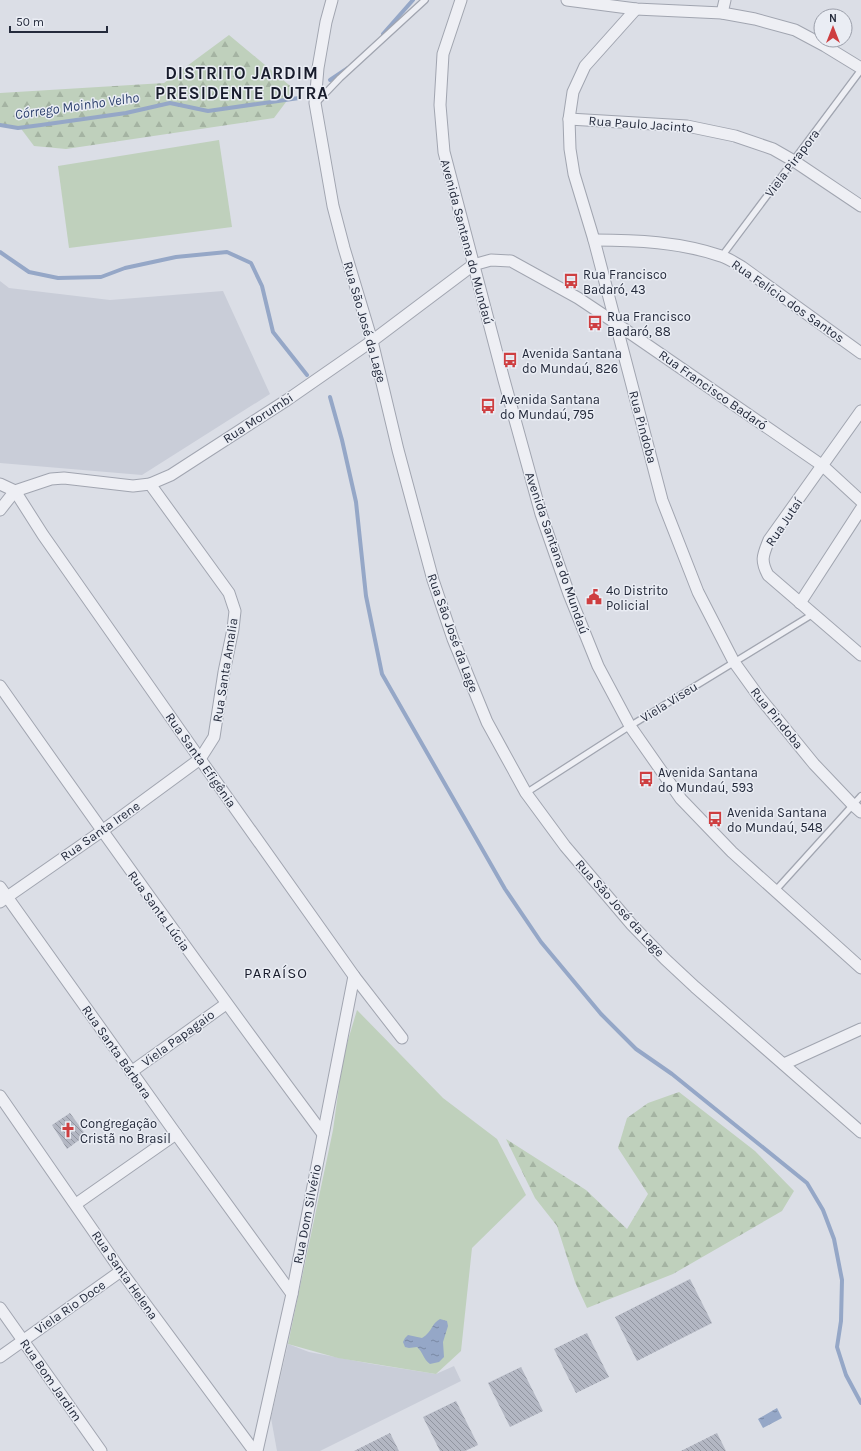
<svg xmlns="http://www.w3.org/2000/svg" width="861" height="1451" font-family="Karla,sans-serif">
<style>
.built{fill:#c9cdd8}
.green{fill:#bfd0bc}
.forest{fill:url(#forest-firs)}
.water{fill:url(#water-ripples)}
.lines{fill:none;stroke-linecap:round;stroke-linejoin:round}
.stream{stroke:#95a7c7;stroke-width:4}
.building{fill:url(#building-back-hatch)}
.lane-casing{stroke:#a1a5b0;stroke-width:8}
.street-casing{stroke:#a1a5b0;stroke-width:13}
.lane{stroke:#eeeff4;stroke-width:5.5}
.street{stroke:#eeeff4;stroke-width:11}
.labels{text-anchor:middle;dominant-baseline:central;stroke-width:3;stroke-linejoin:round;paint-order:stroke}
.street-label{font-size:13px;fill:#252b3c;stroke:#eaedf4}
.poi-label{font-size:13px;fill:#252b3c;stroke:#eaedf4;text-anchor:start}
.water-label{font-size:14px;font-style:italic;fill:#30446f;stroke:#eaedf4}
.quarter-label{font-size:15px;letter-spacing:1px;fill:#181c2c;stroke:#eaedf4}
.district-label{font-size:17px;font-weight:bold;letter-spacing:1px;fill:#181c2c;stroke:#eaedf4}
</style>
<defs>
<pattern id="forest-firs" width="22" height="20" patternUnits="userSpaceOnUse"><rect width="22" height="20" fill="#bfd0bc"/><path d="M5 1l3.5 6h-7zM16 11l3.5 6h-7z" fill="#a4b3a2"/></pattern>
<pattern id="water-ripples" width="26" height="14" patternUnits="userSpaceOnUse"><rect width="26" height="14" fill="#95a7c7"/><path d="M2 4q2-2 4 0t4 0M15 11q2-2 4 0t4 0" fill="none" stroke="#7988a3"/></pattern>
<pattern id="building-back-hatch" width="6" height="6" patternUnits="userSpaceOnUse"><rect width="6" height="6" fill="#b3b7c3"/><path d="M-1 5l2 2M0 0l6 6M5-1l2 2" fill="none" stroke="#9195a0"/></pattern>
</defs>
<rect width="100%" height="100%" fill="#dbdee6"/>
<g class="built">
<polygon points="0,281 9,288 110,300 223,291 270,394 142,475 0,463"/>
<polygon points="288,1344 309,1352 372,1364 436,1374 454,1366 461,1381 320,1451 277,1451 271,1418"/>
</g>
<g class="green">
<polygon points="219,140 232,227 69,248 58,166"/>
<polygon points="357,1010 443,1098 497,1139 526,1195 472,1248 461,1351 436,1374 338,1358 288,1344 333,1130 343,1057"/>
</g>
<g class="forest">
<polygon points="229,35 295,90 274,118 66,149 34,146 19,126 0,126 0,93 164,83"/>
<polygon points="679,1092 755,1151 794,1191 782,1211 673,1274 587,1308 575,1282 557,1226 535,1198 506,1139 586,1190 627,1229 648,1194 618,1148 627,1118 648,1103"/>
</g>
<g class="water">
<path d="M440 1319 447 1321 448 1326 443 1342 444 1357 439 1362 430 1364C423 1359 423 1352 417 1347L409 1348 405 1347 403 1342 405 1338 408 1335 422 1338C433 1331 431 1324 440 1319Z"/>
<polygon points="777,1408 782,1418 763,1428 758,1419"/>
</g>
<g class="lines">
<g class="stream">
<polyline points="383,34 413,0"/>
<polyline points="330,80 348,68"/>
<polyline points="0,125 18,128 41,125 126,113 170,103 208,111 299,98"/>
<polyline points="0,252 29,272 58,278 101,277 125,268 176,257 227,252 251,263 262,286 273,332 307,375"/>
<polyline points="330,397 342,440 356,502 366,596 382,674 505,889 541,942 601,1014 636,1049 672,1074 807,1183 823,1210 834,1239 842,1280 841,1321 837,1347 846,1375 861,1403"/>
</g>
</g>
<g class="building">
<polygon points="70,1113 86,1135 67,1149 52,1125"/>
<polygon points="690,1279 712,1323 637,1361 615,1317"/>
<polygon points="587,1333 609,1377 576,1393 554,1349"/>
<polygon points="521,1367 543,1411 510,1427 488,1383"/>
<polygon points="456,1401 478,1445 465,1451 440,1451 423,1417"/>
<polygon points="390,1433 399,1451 354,1451"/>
<polygon points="717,1433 726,1451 681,1451"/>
</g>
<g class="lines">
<defs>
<g id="lane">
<polyline points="317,102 340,78 425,0"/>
<polyline points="722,256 861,70"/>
<polyline points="526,793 630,726 813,614"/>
<polyline points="775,891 861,796"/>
</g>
<g id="street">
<polyline points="332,0 326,22 318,68 315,103 333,206 344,248 372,341 398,450 433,580 453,639 487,722 526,793 565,846 632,925 665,959 695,987 861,1132"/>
<polyline points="461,0 443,54 440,105 444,152 504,380 541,514 569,594 598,666 630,726 681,799 732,852 861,968"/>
<polyline points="567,0 636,9 722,13 755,19 795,30 825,46 861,68"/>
<polyline points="636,9 585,66 573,92 569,119 570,149 574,174 594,240 662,500 698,592 734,662 757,694 814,764 853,805 861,812"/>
<polyline points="722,13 725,0"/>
<polyline points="569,119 687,126 735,136 773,149 794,161 861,206"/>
<path d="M594 240C636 240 680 242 721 256 728 258 735 263 742 267L861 353"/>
<path d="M861 411 769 540C763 555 760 560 768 575L861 655"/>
<polyline points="0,484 15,491 43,535 200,759 354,976 402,1038"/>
<polyline points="15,491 51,479 64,478 133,486 150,484 171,475 287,400 372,341 473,265 491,260 511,261 578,298 614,322 823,466 861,501"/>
<polyline points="0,510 15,491"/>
<polyline points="800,603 861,509"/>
<path d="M0 686C106 837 213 986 323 1134"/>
<polyline points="0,887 176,1134 292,1294"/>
<polyline points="0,902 102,831 200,759 214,737 224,672 233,629 235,611 229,593 150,484"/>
<polyline points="784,1064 861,1029"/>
<polyline points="131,1072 226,1004"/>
<polyline points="0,1096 121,1271 254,1451"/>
<polyline points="76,1204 176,1134"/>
<polyline points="0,1308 101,1451"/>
<polyline points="0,1357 121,1271"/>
<polyline points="257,1451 292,1294 354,976"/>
</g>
</defs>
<use href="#lane" class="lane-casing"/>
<use href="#street" class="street-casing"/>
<use href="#lane" class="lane"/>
<use href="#street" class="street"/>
</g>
<defs>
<symbol id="bus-bare" viewBox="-9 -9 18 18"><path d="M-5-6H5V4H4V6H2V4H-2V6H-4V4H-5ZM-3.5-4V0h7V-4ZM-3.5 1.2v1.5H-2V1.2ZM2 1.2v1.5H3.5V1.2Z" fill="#ce3e40" stroke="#eaedf4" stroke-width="2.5" paint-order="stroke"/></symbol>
<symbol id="civic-bare" viewBox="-9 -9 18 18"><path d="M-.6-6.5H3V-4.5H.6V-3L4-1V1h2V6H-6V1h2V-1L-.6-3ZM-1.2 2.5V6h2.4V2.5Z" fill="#ce3e40" stroke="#eaedf4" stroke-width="2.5" paint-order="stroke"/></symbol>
<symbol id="church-bare" viewBox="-9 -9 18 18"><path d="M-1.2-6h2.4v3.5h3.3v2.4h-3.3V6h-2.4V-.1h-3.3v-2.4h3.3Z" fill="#ce3e40" stroke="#eaedf4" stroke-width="2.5" paint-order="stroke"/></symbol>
</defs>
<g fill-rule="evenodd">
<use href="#bus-bare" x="560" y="270" width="22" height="22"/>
<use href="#bus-bare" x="584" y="312" width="22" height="22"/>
<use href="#bus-bare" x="499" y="349" width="22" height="22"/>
<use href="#bus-bare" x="477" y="395" width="22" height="22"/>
<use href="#civic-bare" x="583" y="586" width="22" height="22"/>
<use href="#bus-bare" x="635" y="768" width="22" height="22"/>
<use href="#bus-bare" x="704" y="808" width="22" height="22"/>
<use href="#church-bare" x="57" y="1119" width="22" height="22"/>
</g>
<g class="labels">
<g class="street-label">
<text transform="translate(641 124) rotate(4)">Rua Paulo Jacinto</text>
<text transform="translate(792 163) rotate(-53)">Viela Pirapora</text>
<text transform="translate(467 242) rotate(75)">Avenida Santana do Mundaú</text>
<text transform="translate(788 301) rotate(35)">Rua Felício dos Santos</text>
<text transform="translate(365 322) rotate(74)">Rua São José da Lage</text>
<text transform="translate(713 390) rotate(35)">Rua Francisco Badaró</text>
<text transform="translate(258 418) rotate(-33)">Rua Morumbi</text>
<text transform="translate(643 427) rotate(75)">Rua Pindoba</text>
<text transform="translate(784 522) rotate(-56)">Rua Jutaí</text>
<text transform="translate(557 553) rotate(71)">Avenida Santana do Mundaú</text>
<text transform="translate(453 633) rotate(70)">Rua São José da Lage</text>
<text transform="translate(225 670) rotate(-81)">Rua Santa Amalia</text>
<text transform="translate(669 702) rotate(-32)">Viela Viseu</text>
<text transform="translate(777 718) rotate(51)">Rua Pindoba</text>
<text transform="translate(201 760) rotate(55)">Rua Santa Efigênia</text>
<text transform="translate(100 831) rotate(-35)">Rua Santa Irene</text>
<text transform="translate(620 908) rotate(48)">Rua São José da Lage</text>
<text transform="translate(159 911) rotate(54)">Rua Santa Lúcia</text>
<text transform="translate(178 1038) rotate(-36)">Viela Papagaio</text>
<text transform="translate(117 1052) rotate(55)">Rua Santa Bárbara</text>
<text transform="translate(307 1214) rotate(-79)">Rua Dom Silvério</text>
<text transform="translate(125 1275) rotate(55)">Rua Santa Helena</text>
<text transform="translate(70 1307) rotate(-35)">Viela Rio Doce</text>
<text transform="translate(51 1380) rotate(55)">Rua Bom Jardim</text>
</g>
<g class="poi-label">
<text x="583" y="274">Rua Francisco<tspan x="583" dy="15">Badaró, 43</tspan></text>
<text x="607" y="316">Rua Francisco<tspan x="607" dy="15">Badaró, 88</tspan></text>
<text x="522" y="353">Avenida Santana<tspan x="522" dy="15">do Mundaú, 826</tspan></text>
<text x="500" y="399">Avenida Santana<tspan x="500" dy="15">do Mundaú, 795</tspan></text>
<text x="606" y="590">4º Distrito<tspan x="606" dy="15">Policial</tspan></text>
<text x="658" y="772">Avenida Santana<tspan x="658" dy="15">do Mundaú, 593</tspan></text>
<text x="727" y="812">Avenida Santana<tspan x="727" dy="15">do Mundaú, 548</tspan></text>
<text x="80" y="1123">Congregação<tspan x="80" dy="15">Cristã no Brasil</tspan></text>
</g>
<g class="water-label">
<text transform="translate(77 106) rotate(-8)">Córrego Moinho Velho</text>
</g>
<g class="quarter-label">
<text x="276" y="973">PARAÍSO</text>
</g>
<g class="district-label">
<text x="242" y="73">DISTRITO JARDIM<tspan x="242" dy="20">PRESIDENTE DUTRA</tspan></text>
</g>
</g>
<g transform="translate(833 28)"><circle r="19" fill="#eaedf4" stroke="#9b9faa"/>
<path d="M0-3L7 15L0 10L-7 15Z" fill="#ce3e40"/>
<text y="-6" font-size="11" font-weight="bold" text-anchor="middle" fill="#252b3c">N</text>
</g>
<path d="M10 26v6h97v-6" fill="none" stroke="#252b3c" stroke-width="2"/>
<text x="16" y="26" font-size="12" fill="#252b3c" stroke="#eaedf4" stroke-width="3" paint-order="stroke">50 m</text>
</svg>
